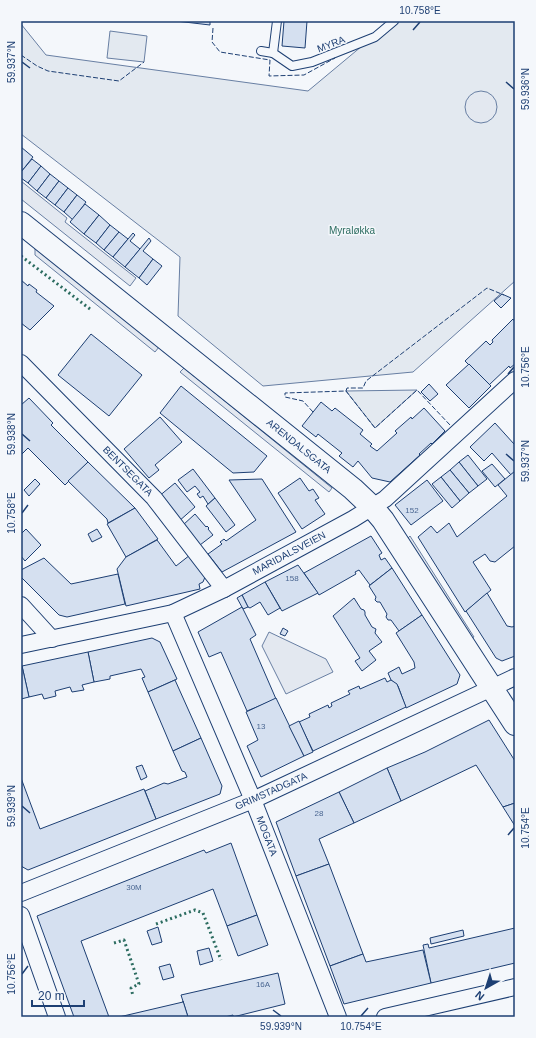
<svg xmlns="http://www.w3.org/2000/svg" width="536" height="1038" font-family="Arial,sans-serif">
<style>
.green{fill:#e3e9f0;stroke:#687fa3}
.parking{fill:#e3e8f0;stroke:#687fa3}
.building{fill:#d5e0f0;stroke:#1d3f73}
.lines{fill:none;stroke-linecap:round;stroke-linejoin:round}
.lane-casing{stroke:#1d3f73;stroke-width:10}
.street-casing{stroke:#1d3f73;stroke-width:18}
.secondary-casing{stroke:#1d3f73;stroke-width:24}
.lane{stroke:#f4f7fb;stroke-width:8}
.street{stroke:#f4f7fb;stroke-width:16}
.secondary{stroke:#f4f7fb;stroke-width:22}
.hedge{stroke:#2c6c60;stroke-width:3;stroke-dasharray:2 3;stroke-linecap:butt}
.fence{stroke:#1d3f73;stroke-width:1;stroke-dasharray:5 2;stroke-linecap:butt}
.ticks{fill:none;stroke:#1d3f73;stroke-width:1.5}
.labels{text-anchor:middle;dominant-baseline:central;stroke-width:3;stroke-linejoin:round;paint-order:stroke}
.number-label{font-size:8px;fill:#4b6792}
.street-label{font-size:10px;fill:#1d3f73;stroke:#f4f7fb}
.park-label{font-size:10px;fill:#2c6c60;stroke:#f4f7fb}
.neatline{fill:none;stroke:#1d3f73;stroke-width:1.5}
.ticks-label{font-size:10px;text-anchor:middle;fill:#1d3f73}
</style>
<rect width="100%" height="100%" fill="#f4f7fb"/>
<g class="green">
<polygon points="392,21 515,21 515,281 413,372 263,386 178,316 180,257 21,134 21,24 46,55 308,91"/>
<polygon points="110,31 147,36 144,62 107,58"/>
<polygon points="417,390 375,428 346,391"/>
</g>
<g class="parking">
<circle cx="481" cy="107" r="16"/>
<polygon points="21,181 67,218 65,222 136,278 130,286 21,199"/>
<polygon points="35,247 159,347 155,352 35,255"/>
<polygon points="184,368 332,488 329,492 180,372"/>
<polygon points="410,536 474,637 470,639 407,539"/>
<polygon points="269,632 326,659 333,672 286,694 262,646"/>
</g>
<g class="building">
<polygon points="176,21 210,21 210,25"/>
<polygon points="284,21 307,21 305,48 282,46"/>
<polygon points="21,147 33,157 21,172"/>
<polygon points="32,159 41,166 28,183 21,178 21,172"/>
<polygon points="41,166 50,174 37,191 28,183"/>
<polygon points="50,174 59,181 46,198 37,191"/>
<polygon points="59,181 68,188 55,205 46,198"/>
<polygon points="68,188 77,195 64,212 55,205"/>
<polygon points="77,195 86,202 73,220 64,212"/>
<polygon points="85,204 99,215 84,234 70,222"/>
<polygon points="99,215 110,225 96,243 84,234"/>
<polygon points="110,225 119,232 104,250 96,243"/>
<polygon points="119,232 128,239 113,257 104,250"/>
<polygon points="133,233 135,235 130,241 140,249 125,267 113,257"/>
<polygon points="149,238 151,241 143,251 153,259 139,278 125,267"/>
<polygon points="153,259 162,266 147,285 139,278"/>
<polygon points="21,280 28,286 29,284 37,290 36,292 54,306 30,330 21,323"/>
<polygon points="502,294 511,298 501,308 494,301"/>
<polygon points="513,319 515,322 515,364 510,368 509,366 489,385 465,361 486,341 490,345 493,342 492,340"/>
<polygon points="91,334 142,375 109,416 58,375"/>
<polygon points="469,364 491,386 469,408 446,385"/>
<polygon points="429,384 438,394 430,401 421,392"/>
<polygon points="181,386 267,456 254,472 233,473 160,413"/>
<polygon points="29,398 53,423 51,425 88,462 65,485 28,448 21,455 21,405"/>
<polygon points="321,402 332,411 335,408 363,430 360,434 372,444 370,446 377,451 397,433 395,431 411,417 412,419 424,408 445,431 432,444 431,443 419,454 420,455 390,482 372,478 358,461 353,467 339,456 342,453 318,434 316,437 302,426"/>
<polygon points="160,417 182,442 155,465 159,470 149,478 124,449"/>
<polygon points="495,423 514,444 515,443 515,471 511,475 492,453 484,461 470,447"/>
<polygon points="468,455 487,479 478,486 459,462"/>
<polygon points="88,462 135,508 108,523 107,519 68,481"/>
<polygon points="459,462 478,486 469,493 450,470"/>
<polygon points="492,464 505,479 495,487 482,471"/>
<polygon points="193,469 215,498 208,504 203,496 200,498 197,494 200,492 195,486 187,492 178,480"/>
<polygon points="450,470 469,493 460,501 441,477"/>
<polygon points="515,471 515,546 495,562 490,561 485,554 473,562 491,590 465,612 418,537 431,526 437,533 449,523 457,537 507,496 498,485"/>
<polygon points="441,477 460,501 452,508 432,484"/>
<polygon points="300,478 309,491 313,489 319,498 315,500 325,514 302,529 278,493"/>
<polygon points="35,479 40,484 29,496 24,490"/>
<polygon points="262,479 296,532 222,572 208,554 222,544 220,542 224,539 226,541 256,520 229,480"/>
<polygon points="427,480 443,501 411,525 395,505"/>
<polygon points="175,483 195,507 178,522 158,497"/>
<polygon points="215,498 235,525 226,532 206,506"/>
<polygon points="135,508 158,539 126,557 107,524"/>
<polygon points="195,514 206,527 207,526 209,528 208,529 213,535 200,545 183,525"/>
<polygon points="26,529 41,545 25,561 21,556 21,534"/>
<polygon points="97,529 102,537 92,542 88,534"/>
<polygon points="371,536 382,553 379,555 381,560 385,558 392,568 370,585 359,570 355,572 356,574 319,595 304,573"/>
<polygon points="157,540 176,566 190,555 205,577 203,582 199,584 200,589 126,606 117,569 126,557"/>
<polygon points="44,558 71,584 118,574 125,604 67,617 59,615 21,577 21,570"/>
<polygon points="298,565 318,593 282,611 265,582"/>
<polygon points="392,568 422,615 399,631 391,620 388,620 386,617 387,614 380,602 377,602 375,600 376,597 369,586"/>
<polygon points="265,582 280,608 268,615 260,602 250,608 248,607 242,595"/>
<polygon points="487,593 507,626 512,627 515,626 515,656 502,661 496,658 466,611"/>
<polygon points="242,595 248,607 243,609 237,598"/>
<polygon points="354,598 361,609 364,610 365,612 365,615 372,627 376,629 375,633 382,642 369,651 376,660 362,671 355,661 360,658 333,616"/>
<polygon points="242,607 256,635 250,639 276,699 247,711 221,652 209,657 198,632"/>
<polygon points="422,615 460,675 457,684 406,708 398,686 391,680 388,673 399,667 402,674 415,668 414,662 396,633"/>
<polygon points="283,628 288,631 285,636 280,634"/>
<polygon points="152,638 160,642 177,679 148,692 142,678 145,677 141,669 110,676 110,679 94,682 88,652"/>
<polygon points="88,652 94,682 82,685 84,690 72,692 70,687 55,691 56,696 44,699 42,694 29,697 22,666"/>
<polygon points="22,666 29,697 21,699 21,667"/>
<polygon points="385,678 387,682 391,680 397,684 406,707 313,751 299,722 310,717 309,714 328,705 329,708 332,706 331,703 350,694 348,691 359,686 360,689"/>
<polygon points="175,680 201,738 173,751 148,692"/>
<polygon points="276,698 304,756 261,777 247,746 258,740 246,712"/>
<polygon points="489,720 515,761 515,803 503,807 476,765 401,801 387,768 425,752"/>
<polygon points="299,721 313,752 304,756 289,726"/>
<polygon points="201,738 222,786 220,794 156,819 145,791 164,783 168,784 187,777 185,772 182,771 173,751"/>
<polygon points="142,765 147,777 141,780 136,767"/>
<polygon points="387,768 401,801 354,823 339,792"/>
<polygon points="21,778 40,829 144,789 156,819 28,870 21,866"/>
<polygon points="339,792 354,823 319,839 329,864 296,876 276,822"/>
<polygon points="515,803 515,826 503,807"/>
<polygon points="231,843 257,915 227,926 213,889 81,941 109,1017 74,1017 37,916 204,850 206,853"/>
<polygon points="329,864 363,954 330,966 296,876"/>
<polygon points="257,915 268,945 238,956 227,926"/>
<polygon points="158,927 162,942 152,945 147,931"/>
<polygon points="515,928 515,963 431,983 423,945 428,944 429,948"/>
<polygon points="463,930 464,936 431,944 430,938"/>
<polygon points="209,948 213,961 200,965 197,951"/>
<polygon points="423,950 431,983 344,1004 330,966 363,954 366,962"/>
<polygon points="170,964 174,977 163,980 159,967"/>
<polygon points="278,973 285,1004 233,1017 233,1015 225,1017 188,1017 181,995"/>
<polygon points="183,1001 188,1017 119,1017 183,1002"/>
</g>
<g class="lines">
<defs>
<g id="lane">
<polyline points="277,21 273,53 292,66 312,62 375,37 394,21"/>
<polyline points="261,51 273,53"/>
</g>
<g id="street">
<polyline points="21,363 154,498 224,589"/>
<polyline points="21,605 52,639"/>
<polyline points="173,613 253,800 338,1017"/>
<polyline points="21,645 173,613 224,589 353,519 385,499 515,380"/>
<polyline points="21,893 253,800 515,677"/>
<polyline points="21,915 57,1017"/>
<polyline points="385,1017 515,987"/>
</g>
<polyline id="secondary" points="21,223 353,489 372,507 383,520 515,724"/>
</defs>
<use href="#lane" class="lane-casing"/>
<use href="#street" class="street-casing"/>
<use href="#secondary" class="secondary-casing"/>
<use href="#lane" class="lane"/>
<use href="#street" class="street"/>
<use href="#secondary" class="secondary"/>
<g class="hedge">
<polyline points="21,256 90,309"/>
<polyline points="156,924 195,910 203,913 221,960"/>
<polyline points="114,943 124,940 139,984 131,988 133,996"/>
</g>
<g class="fence">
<polyline points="213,28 212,42 220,52 270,60 269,76 304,75 335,58"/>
<polyline points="21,55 37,66 48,71 119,81 144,62"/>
<polyline points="346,391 347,388 363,388 366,381 487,288 504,295"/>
<polyline points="313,412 303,401 285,397 285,393 346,391 375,428 417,390 450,425"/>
</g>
</g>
<path class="ticks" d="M413 30 420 22M22 62 30 68M506 82 514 89M508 374 514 367M22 434 30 441M506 454 514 461M22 513 28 505M22 806 30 813M508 835 514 828M22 974 28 966M273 1010 281 1016M361 1016 368 1008"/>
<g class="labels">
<g class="number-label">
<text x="412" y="510">152</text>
<text x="292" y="578">158</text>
<text x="261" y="726">13</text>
<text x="319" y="813">28</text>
<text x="134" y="887">30M</text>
<text x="263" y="984">16A</text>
</g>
<g class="street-label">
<text transform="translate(331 44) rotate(-21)">MYRA</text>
<text transform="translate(299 446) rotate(39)">ARENDALSGATA</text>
<text transform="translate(128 471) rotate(45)">BENTSEGATA</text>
<text transform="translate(289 553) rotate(-28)">MARIDALSVEIEN</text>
<text transform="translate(271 791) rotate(-24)">GRIMSTADGATA</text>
<text transform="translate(267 836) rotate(69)">MOGATA</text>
</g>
<g class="park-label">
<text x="352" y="230">Myraløkka</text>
</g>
</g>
<rect width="536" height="1038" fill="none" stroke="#f4f7fb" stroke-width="44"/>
<g transform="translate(486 988) rotate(219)" stroke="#f4f7fb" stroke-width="3" paint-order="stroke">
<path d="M0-3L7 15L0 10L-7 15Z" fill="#1d3f73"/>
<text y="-6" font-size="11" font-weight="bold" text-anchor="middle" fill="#1d3f73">N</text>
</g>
<path d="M32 1000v6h52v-6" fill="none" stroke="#1d3f73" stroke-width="2"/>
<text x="38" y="1000" font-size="12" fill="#1d3f73" stroke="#f4f7fb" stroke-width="3" paint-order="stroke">20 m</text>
<rect x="22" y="22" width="492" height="994" class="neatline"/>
<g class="ticks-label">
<text x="420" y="14">10.758°E</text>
<text transform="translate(11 62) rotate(-90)" y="4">59.937°N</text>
<text transform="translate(525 89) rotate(-90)" y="4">59.936°N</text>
<text transform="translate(525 367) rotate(-90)" y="4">10.756°E</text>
<text transform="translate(11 434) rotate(-90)" y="4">59.938°N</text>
<text transform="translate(525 461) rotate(-90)" y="4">59.937°N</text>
<text transform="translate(11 513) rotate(-90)" y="4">10.758°E</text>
<text transform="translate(11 806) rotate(-90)" y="4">59.939°N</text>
<text transform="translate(525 828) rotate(-90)" y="4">10.754°E</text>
<text transform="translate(11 974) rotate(-90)" y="4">10.756°E</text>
<text x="281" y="1030">59.939°N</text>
<text x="361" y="1030">10.754°E</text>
</g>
</svg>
